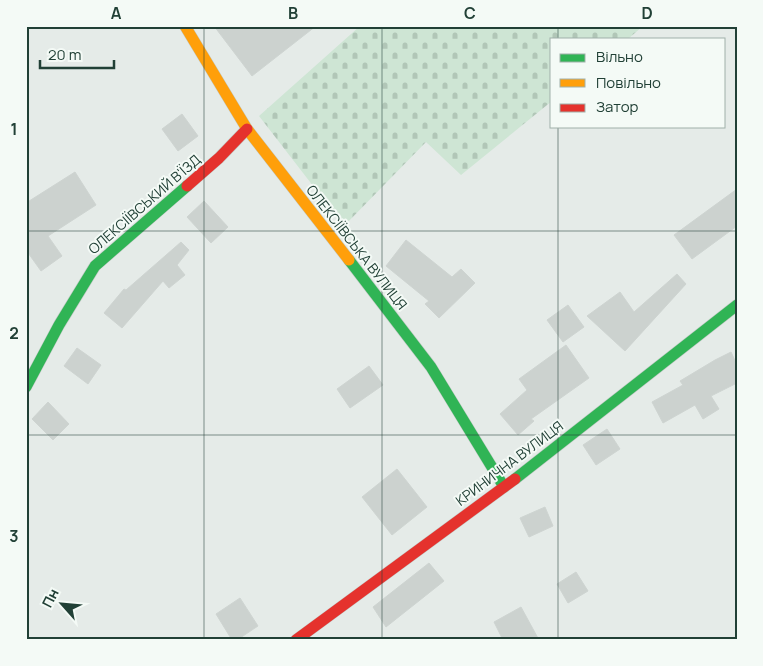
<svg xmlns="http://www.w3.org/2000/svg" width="763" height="666" font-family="Manrope,sans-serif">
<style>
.cemetery{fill:url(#cemetery-stones)}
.building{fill:#ccd2cf;stroke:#ced4d1}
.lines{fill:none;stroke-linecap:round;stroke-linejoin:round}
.fast-casing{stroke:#c1c9c5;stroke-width:12}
.slow-casing{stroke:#c1c9c5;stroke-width:12}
.jam-casing{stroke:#c1c9c5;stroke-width:12}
.fast{stroke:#30b455;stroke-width:11}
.slow{stroke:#ff9f0a;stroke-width:11}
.jam{stroke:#e5322d;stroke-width:11}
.grid{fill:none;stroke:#214036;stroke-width:1;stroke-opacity:0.55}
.labels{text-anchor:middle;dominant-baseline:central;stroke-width:4;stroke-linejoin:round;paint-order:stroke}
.street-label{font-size:14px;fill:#214036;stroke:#f4faf6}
.neatline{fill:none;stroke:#214036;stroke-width:2}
.grid-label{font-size:16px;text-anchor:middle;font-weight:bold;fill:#214036}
</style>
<defs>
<pattern id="cemetery-stones" width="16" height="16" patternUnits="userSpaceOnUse" patternTransform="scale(1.25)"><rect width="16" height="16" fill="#cee5d4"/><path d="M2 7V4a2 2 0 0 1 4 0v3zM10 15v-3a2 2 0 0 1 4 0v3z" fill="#b1c6b7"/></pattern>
</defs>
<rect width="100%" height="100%" fill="#e5ebe8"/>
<polygon class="cemetery" points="360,26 643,26 628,39 552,39 552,101 461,175 426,142 344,226 259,116"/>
<g class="building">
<polygon points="214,26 316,26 252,76"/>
<polygon points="182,114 198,136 178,151 162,129"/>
<polygon points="75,172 96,205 48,236 62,256 41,271 26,250 26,203"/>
<polygon points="737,189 737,226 692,259 674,235"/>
<polygon points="204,201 228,227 211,243 187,217"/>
<polygon points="406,240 452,277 461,269 475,283 439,318 425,304 429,301 386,266"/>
<polygon points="181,242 189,250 177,265 185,275 169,288 163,281 122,328 104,313 124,289 126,290"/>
<polygon points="677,274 686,284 625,351 587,316 620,292 634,312"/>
<polygon points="568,305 584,327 563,342 547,320"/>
<polygon points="566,345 589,378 531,419 534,421 518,435 500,414 527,390 519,379"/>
<polygon points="77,348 101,365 88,384 64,366"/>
<polygon points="731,352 737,365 737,383 711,396 719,409 703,419 695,405 663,423 652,402 683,385 680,381 715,360"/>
<polygon points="369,366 383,385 350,408 337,389"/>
<polygon points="48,402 69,424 53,440 32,419"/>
<polygon points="607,429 620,449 596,465 583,445"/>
<polygon points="397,469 427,507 392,535 362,497"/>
<polygon points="545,507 553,526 529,537 520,518"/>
<polygon points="429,563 444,581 386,627 373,607"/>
<polygon points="576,572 588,591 568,603 557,584"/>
<polygon points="240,598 258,626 237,640 232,640 216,614"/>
<polygon points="521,607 539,640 503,640 494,622"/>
</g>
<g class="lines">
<defs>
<g id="fast">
<polyline points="349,260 431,367 504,487"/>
<polyline points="26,387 59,325 95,266 187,186"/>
<polyline points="515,479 737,305"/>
</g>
<polyline id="slow" points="185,26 247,129 349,260"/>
<g id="jam">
<polyline points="187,186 219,158 247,129"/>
<polyline points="296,640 515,479"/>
</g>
</defs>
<use href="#fast" class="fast-casing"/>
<use href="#slow" class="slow-casing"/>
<use href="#jam" class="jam-casing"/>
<use href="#fast" class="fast"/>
<use href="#slow" class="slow"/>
<use href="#jam" class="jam"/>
</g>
<path class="grid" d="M204 26V640M382 26V640M558 26V39M558 126V640M26 231H737M26 435H737"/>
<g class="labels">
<g class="street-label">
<text transform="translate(144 204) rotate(-41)">ОЛЕКСІЇВСЬКИЙ В'ЇЗД</text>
<text transform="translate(357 247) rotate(52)">ОЛЕКСІЇВСЬКА ВУЛИЦЯ</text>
<text transform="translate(509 463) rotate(-37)">КРИНИЧНА ВУЛИЦЯ</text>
</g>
</g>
<rect width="763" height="666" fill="none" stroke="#f4faf6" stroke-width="55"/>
<rect x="550" y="38" width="175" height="90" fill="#f4faf6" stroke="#a0b0a9"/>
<rect x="560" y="54" width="25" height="8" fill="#30b455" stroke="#a0b0a9"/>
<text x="596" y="62" font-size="15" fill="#214036">Вільно</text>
<rect x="560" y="79" width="25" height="8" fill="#ff9f0a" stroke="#a0b0a9"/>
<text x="596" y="88" font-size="15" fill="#214036">Повільно</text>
<rect x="560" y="104" width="25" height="8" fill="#e5322d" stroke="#a0b0a9"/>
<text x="596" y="112" font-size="15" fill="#214036">Затор</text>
<g transform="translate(62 604) rotate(297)" stroke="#f4faf6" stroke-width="4" paint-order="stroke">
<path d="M0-4L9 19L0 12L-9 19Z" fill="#214036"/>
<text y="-8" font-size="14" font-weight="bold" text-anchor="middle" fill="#214036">Пн</text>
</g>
<path d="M40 60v8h74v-8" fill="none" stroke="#214036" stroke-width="2.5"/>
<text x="48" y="60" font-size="15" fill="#214036" stroke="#f4faf6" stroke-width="4" paint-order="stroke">20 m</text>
<rect x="28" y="28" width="708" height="610" class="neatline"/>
<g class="grid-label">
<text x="116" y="19">A</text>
<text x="293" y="19">B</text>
<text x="470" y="19">C</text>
<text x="647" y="19">D</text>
<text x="14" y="135">1</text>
<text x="14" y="339">2</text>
<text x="14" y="542">3</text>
</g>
</svg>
